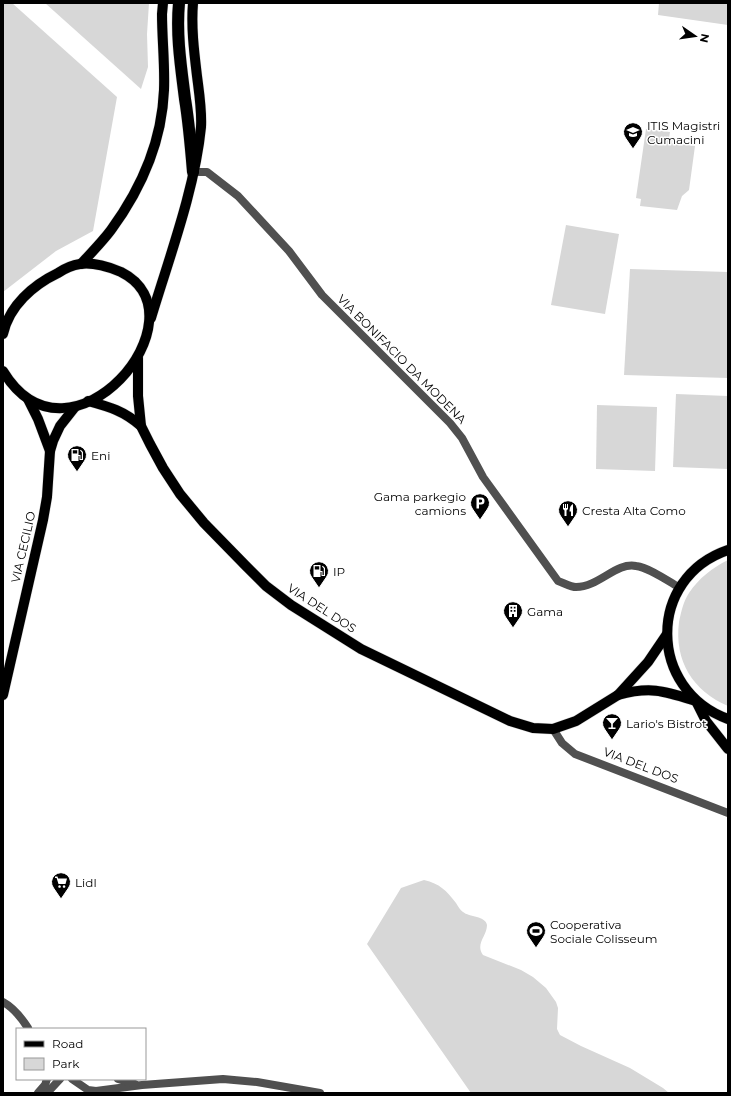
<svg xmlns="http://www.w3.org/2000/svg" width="731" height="1096" font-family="Montserrat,sans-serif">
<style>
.green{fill:#d7d7d7}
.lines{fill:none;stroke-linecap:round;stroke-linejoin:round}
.primary-casing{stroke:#dbdbdb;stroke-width:11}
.motorway-casing{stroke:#dbdbdb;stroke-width:13}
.minor{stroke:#505050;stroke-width:8}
.primary{stroke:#000;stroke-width:10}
.motorway{stroke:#000;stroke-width:12}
.labels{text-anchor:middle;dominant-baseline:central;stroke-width:3;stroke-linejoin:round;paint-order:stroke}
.poi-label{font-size:12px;fill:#000;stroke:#fff;text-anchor:start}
.street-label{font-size:12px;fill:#000;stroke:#fff}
</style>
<rect width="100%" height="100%" fill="#fff"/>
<g class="green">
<polygon points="3,3 12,3 117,97 93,231 56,251 3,292"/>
<polygon points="45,3 149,3 147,34 148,67 141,89"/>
<polygon points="659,3 728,3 728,25 658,15"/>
<polygon points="646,129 670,132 669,138 673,139 672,143 695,146 689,190 682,196 677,210 640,206 641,199 636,198"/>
<polygon points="566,225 619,234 605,314 551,305"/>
<polygon points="630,269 728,272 728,378 624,375"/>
<polygon points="676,394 728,396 728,469 673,467"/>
<polygon points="597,405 657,407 655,471 596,469"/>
<path d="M728 560V706C693 691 674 661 679 622 681 613 683 602 689 593 699 578 712 568 728 560Z"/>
<path d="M424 880C440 884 446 890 456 903 458 906 460 910 463 912 469 917 486 916 487 925 487 936 475 944 483 955L521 970 533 977 546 988 556 1002 558 1008 557 1029 560 1035 581 1046 630 1068 663 1088 669 1093H471L367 944 401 888Z"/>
</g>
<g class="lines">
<defs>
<g id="primary">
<path d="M81 264C91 253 102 242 111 230 141 189 162 141 164 90 165 64 162 39 162 14L163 3"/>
<path d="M151 318C169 258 195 189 201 127 202 110 199 92 197 76 194 51 191 27 193 3"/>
<path d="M3 334C9 306 33 285 58 273 64 269 73 265 80 264 93 262 110 267 121 272 209 316 70 481 3 371"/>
<polyline points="138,358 138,396 141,426 150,444 163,468 180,494 204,523 245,565 266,586 291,605 361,649 510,721 533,728 553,729 576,721 618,695 648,662 667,634"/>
<polyline points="28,399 38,419 50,451"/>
<path d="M88 401C110 407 124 411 141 426"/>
<path d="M728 550C646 578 648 690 728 719"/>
<polyline points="3,695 43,520 47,497 50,451 53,441 60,426 75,407"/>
<path d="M618 695C651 686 664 691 696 701"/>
<polyline points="697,703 706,721 728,749"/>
</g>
<path id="motorway" d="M179 3C176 35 181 67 185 99 189 123 191 148 193 172"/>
</defs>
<use href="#primary" class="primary-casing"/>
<use href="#motorway" class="motorway-casing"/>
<g class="minor">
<path d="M193 172H207L238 196 289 251 322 295 450 423 462 438 483 477 558 581C564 583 571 587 576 587 599 587 616 562 636 566 650 568 668 581 680 588"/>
<polyline points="553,729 562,743 575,754 728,813"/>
<path d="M3 1002C14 1008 21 1017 28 1028"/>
<polyline points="72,1079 88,1090 96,1091 142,1085 223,1079 257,1082 320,1093"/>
<polyline points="118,1079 135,1084"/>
<polyline points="38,1093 45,1085 47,1079"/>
<polyline points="47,1093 60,1079"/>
</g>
<use href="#primary" class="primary"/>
<use href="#motorway" class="motorway"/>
</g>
<defs>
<symbol id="university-pin" viewBox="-11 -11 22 30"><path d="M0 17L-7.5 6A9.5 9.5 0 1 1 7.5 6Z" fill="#000" stroke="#fff"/><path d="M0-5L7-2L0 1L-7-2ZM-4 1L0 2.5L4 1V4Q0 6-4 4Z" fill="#fff"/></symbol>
<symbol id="fuel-pin" viewBox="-11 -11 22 30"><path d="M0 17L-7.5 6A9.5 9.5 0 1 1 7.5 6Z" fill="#000" stroke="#fff"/><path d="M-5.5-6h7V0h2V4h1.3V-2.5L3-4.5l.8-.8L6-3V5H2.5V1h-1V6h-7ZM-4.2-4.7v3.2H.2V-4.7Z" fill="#fff"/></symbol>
<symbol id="parking-pin" viewBox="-11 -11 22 30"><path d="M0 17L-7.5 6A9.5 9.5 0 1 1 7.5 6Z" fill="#000" stroke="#fff"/><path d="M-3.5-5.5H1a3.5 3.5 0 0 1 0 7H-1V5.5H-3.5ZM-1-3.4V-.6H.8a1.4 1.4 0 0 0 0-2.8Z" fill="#fff"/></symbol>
<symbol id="restaurant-pin" viewBox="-11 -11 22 30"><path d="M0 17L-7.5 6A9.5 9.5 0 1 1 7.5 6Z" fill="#000" stroke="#fff"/><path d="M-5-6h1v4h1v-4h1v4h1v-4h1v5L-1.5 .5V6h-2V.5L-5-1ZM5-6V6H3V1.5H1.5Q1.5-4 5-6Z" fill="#fff"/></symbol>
<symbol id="building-pin" viewBox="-11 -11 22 30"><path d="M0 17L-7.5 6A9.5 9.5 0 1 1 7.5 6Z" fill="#000" stroke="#fff"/><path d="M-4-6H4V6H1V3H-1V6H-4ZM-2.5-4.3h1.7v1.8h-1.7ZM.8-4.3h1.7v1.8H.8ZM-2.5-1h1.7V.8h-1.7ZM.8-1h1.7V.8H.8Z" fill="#fff"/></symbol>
<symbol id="bar-pin" viewBox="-11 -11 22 30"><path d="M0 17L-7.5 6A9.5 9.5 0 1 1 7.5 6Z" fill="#000" stroke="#fff"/><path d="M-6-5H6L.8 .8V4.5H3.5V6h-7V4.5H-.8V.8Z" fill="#fff"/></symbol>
<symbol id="supermarket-pin" viewBox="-11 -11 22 30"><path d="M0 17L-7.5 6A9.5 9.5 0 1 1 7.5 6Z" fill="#000" stroke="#fff"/><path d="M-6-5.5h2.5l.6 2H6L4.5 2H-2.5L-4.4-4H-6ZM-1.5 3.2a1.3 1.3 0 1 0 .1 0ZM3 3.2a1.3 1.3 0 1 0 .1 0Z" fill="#fff"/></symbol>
<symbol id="stadium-pin" viewBox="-11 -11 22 30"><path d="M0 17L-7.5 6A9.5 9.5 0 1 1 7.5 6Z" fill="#000" stroke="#fff"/><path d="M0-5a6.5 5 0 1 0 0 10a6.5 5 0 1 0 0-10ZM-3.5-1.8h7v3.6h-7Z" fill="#fff"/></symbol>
</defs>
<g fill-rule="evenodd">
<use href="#university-pin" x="622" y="121" width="22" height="30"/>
<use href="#fuel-pin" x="66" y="444" width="22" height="30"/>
<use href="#parking-pin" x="469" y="492" width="22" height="30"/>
<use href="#restaurant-pin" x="557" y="499" width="22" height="30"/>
<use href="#fuel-pin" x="308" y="560" width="22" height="30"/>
<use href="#building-pin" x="502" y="600" width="22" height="30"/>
<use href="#bar-pin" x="601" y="712" width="22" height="30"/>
<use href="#supermarket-pin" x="50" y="871" width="22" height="30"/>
<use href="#stadium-pin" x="525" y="920" width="22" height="30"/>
</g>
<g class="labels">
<g class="poi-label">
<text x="647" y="125">ITIS Magistri<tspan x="647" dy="14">Cumacini</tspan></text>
<text x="91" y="455">Eni</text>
<text x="466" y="496" text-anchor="end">Gama parkegio<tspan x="466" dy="14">camions</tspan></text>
<text x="582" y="510">Cresta Alta Como</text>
<text x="333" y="571">IP</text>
<text x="527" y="611">Gama</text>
<text x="626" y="723">Lario's Bistrot</text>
<text x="75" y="882">Lidl</text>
<text x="550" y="924">Cooperativa<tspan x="550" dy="14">Sociale Colisseum</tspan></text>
</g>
<g class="street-label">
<text transform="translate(402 359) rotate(45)">VIA BONIFACIO DA MODENA</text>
<text transform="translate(23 547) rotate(-77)">VIA CECILIO</text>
<text transform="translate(322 608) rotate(33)">VIA DEL DOS</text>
<text transform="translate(641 765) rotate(21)">VIA DEL DOS</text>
</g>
</g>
<rect width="731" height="1096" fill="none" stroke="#000000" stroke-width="8"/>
<rect x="16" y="1028" width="130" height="52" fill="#ffffff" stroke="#999999"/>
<rect x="24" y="1041" width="20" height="6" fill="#000000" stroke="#999999"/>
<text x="52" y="1048" font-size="12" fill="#000000">Road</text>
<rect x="24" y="1058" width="20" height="12" fill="#d7d7d7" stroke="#999999"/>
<text x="52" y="1068" font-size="12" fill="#000000">Park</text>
<g transform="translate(695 36) rotate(103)" stroke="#ffffff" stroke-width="3" paint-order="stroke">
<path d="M0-3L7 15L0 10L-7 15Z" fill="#000000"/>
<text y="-6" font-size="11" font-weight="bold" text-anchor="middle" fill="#000000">N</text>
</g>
</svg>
